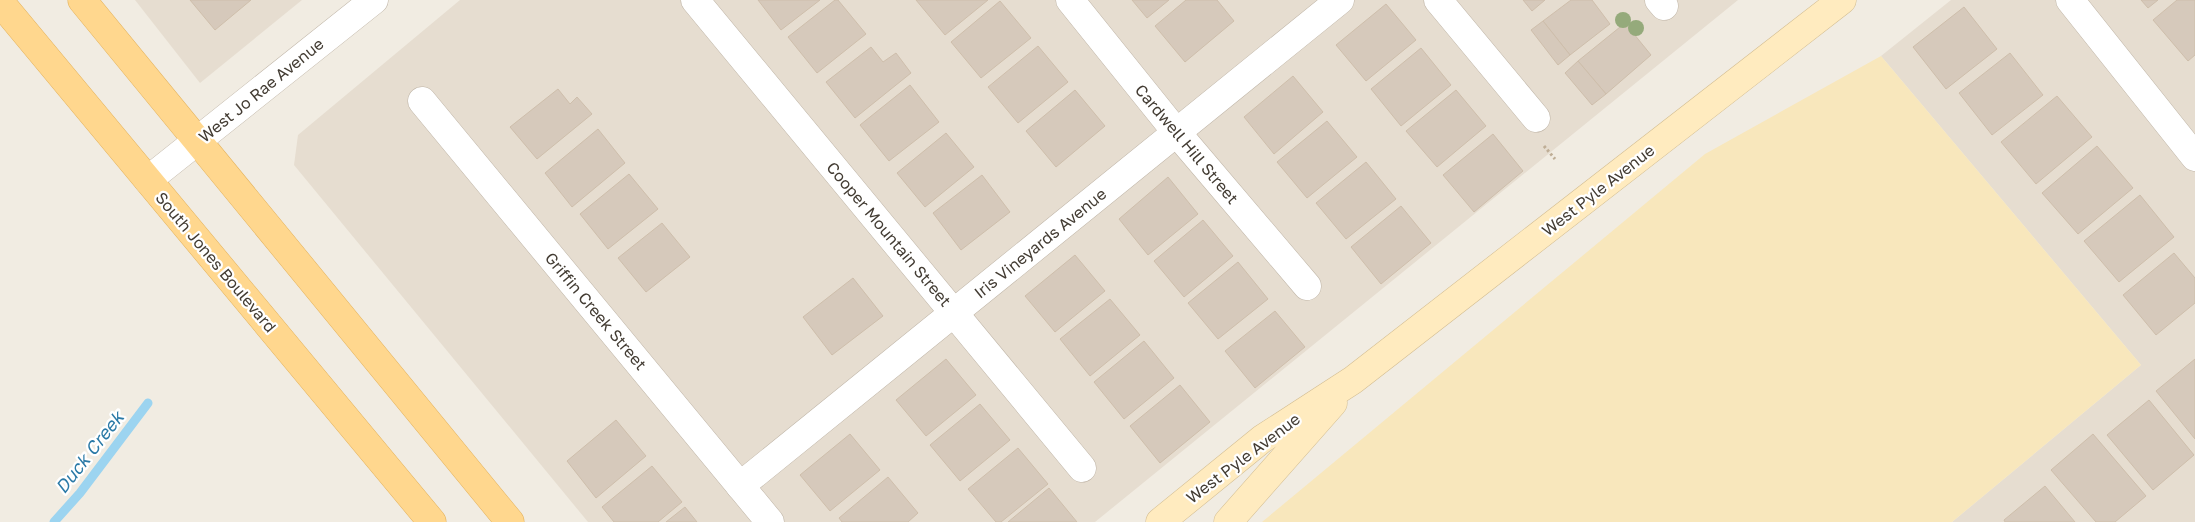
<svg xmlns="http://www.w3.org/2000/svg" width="2195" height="522" font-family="'Golos Text',sans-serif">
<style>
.residential{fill:#e6ddd0}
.sand{fill:#f8e7bc}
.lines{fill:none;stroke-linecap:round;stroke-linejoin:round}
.stream{stroke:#9cd4f0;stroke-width:9}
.building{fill:#d6c9bb;stroke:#cebeab}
.street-casing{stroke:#c0b6a8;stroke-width:29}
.secondary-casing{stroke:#d3bd91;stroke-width:29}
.primary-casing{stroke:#e4b35e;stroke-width:29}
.path{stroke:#bfae96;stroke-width:3;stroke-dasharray:2.5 2.5;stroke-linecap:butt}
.street{stroke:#fff;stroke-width:28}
.secondary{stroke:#ffebbf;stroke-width:28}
.primary{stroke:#ffd78e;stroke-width:28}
.tree{fill:#95aa7b}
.labels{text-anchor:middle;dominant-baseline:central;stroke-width:4.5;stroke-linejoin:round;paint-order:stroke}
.street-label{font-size:16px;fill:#433c33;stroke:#fff}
.water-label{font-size:18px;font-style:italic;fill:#2b7aa7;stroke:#fff}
</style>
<rect width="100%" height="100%" fill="#f1ece2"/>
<g class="residential">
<polygon points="135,0 302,0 200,83"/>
<polygon points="460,0 1738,0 1095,522 588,522 294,165 298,135"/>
<polygon points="1951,0 2195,0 2195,522 1952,522 2141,365 1881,56"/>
</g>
<polygon class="sand" points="1881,56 2141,365 1952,522 1262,522 1705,154"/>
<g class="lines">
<polyline class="stream" points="54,522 80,493 148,403"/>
</g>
<g class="building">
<polygon points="190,0 251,0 215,30"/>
<polygon points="758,0 820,0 781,30"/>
<polygon points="835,0 838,0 866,34 817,73 788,37"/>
<polygon points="916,0 988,0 945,35"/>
<polygon points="1132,0 1169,0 1147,18"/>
<polygon points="1186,0 1217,0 1234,21 1185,62 1155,26"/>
<polygon points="1523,0 1545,0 1532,11"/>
<polygon points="1571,0 1592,0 1610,24 1570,55 1543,21"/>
<polygon points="2141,0 2158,0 2148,8"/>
<polygon points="2177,0 2195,0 2195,55 2188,61 2153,20"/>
<polygon points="1000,1 1031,38 981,78 951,42"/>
<polygon points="1386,4 1416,40 1366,81 1336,45"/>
<polygon points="1964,7 1997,49 1946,89 1913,47"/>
<polygon points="1543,21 1570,55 1558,65 1531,30"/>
<polygon points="1625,23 1651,55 1606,94 1578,61"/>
<polygon points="1038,46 1068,82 1018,123 988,87"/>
<polygon points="871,47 883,62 896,53 911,73 855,118 826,82"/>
<polygon points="1421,48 1451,85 1401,126 1371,89"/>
<polygon points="2010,53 2043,95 1992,135 1959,93"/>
<polygon points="1578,61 1606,94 1592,105 1565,73"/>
<polygon points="1293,76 1323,112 1274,154 1244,117"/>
<polygon points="910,85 939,122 889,161 860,125"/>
<polygon points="558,89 570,104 577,97 592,114 537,159 510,127"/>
<polygon points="1075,90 1105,126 1056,167 1026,131"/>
<polygon points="1456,90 1486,126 1437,167 1406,131"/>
<polygon points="2057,96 2092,137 2036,184 2001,142"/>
<polygon points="1327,121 1357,157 1307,198 1277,162"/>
<polygon points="598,129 625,163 572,207 545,173"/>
<polygon points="946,133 974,167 925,207 897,173"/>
<polygon points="1493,134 1523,171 1474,212 1443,175"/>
<polygon points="2097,146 2133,188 2078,234 2042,193"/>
<polygon points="1366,162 1396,199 1346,239 1316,203"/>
<polygon points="629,174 658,209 608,249 580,214"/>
<polygon points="982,175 1010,212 961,250 933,213"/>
<polygon points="1168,177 1198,214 1148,255 1119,219"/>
<polygon points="2140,195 2174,237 2119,282 2084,241"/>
<polygon points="1401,206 1431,243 1381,284 1351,247"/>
<polygon points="1203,220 1233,256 1184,297 1154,261"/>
<polygon points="662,223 690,257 646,292 618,258"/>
<polygon points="2174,253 2195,278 2195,303 2156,335 2123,295"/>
<polygon points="1075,255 1105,291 1055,332 1025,296"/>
<polygon points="1238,262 1268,299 1218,339 1188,303"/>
<polygon points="853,278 883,316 832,355 803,317"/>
<polygon points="1110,299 1140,335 1090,376 1060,339"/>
<polygon points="1275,311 1305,347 1255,388 1225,351"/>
<polygon points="1144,341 1174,378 1124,419 1094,382"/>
<polygon points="946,359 976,395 926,436 896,400"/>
<polygon points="2195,359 2195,439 2156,391"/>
<polygon points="1180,385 1210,422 1160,463 1130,426"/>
<polygon points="2149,400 2194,455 2153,490 2107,435"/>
<polygon points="980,404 1010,440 960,481 930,445"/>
<polygon points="616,420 646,456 596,498 567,461"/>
<polygon points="850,434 880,470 830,511 800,475"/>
<polygon points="2093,434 2146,496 2115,522 2096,522 2051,470"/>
<polygon points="1018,448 1048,484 1001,522 996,522 968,489"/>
<polygon points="652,466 682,502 658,522 614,522 602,507"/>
<polygon points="888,477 918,513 908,522 842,522 839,518"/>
<polygon points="2045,486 2075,522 2005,522 2004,520"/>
<polygon points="1049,488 1077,522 1008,522"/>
<polygon points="685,507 697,522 666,522"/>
</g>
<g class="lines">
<defs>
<g id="street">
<polyline points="695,0 1082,468"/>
<polyline points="1070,0 1177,133 1307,286"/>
<polyline points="1438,0 1536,118"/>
<polyline points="1659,0 1664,6"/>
<polyline points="2070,0 2195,157"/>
<polyline points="422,101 770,522"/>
<polyline points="148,180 374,0"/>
<polyline points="740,486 1340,0"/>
</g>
<g id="secondary">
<polyline points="1160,522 1262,439 1353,380 1842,0"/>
<polyline points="1228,522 1333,403"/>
</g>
<g id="primary">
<polyline points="82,0 510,522"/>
<polyline points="0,2 432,522"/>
</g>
</defs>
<use href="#street" class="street-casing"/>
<use href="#secondary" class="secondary-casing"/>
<use href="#primary" class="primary-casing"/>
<polyline class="path" points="1544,146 1555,159"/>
<use href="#street" class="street"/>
<use href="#secondary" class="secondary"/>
<use href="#primary" class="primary"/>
</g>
<g class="tree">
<circle cx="1623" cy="20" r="8"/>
<circle cx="1636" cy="28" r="8"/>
</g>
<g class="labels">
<g class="street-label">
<text transform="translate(261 90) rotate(-39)">West Jo Rae Avenue</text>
<text transform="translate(1187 144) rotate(50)">Cardwell Hill Street</text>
<text transform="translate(1598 190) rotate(-38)">West Pyle Avenue</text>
<text transform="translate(889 234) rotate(50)">Cooper Mountain Street</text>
<text transform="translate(1040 243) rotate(-39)">Iris Vineyards Avenue</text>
<text transform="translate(216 262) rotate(50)">South Jones Boulevard</text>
<text transform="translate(596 311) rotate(50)">Griffin Creek Street</text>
<text transform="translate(1243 458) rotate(-37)">West Pyle Avenue</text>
</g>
<g class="water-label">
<text transform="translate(89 452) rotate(-52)">Duck Creek</text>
</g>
</g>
</svg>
